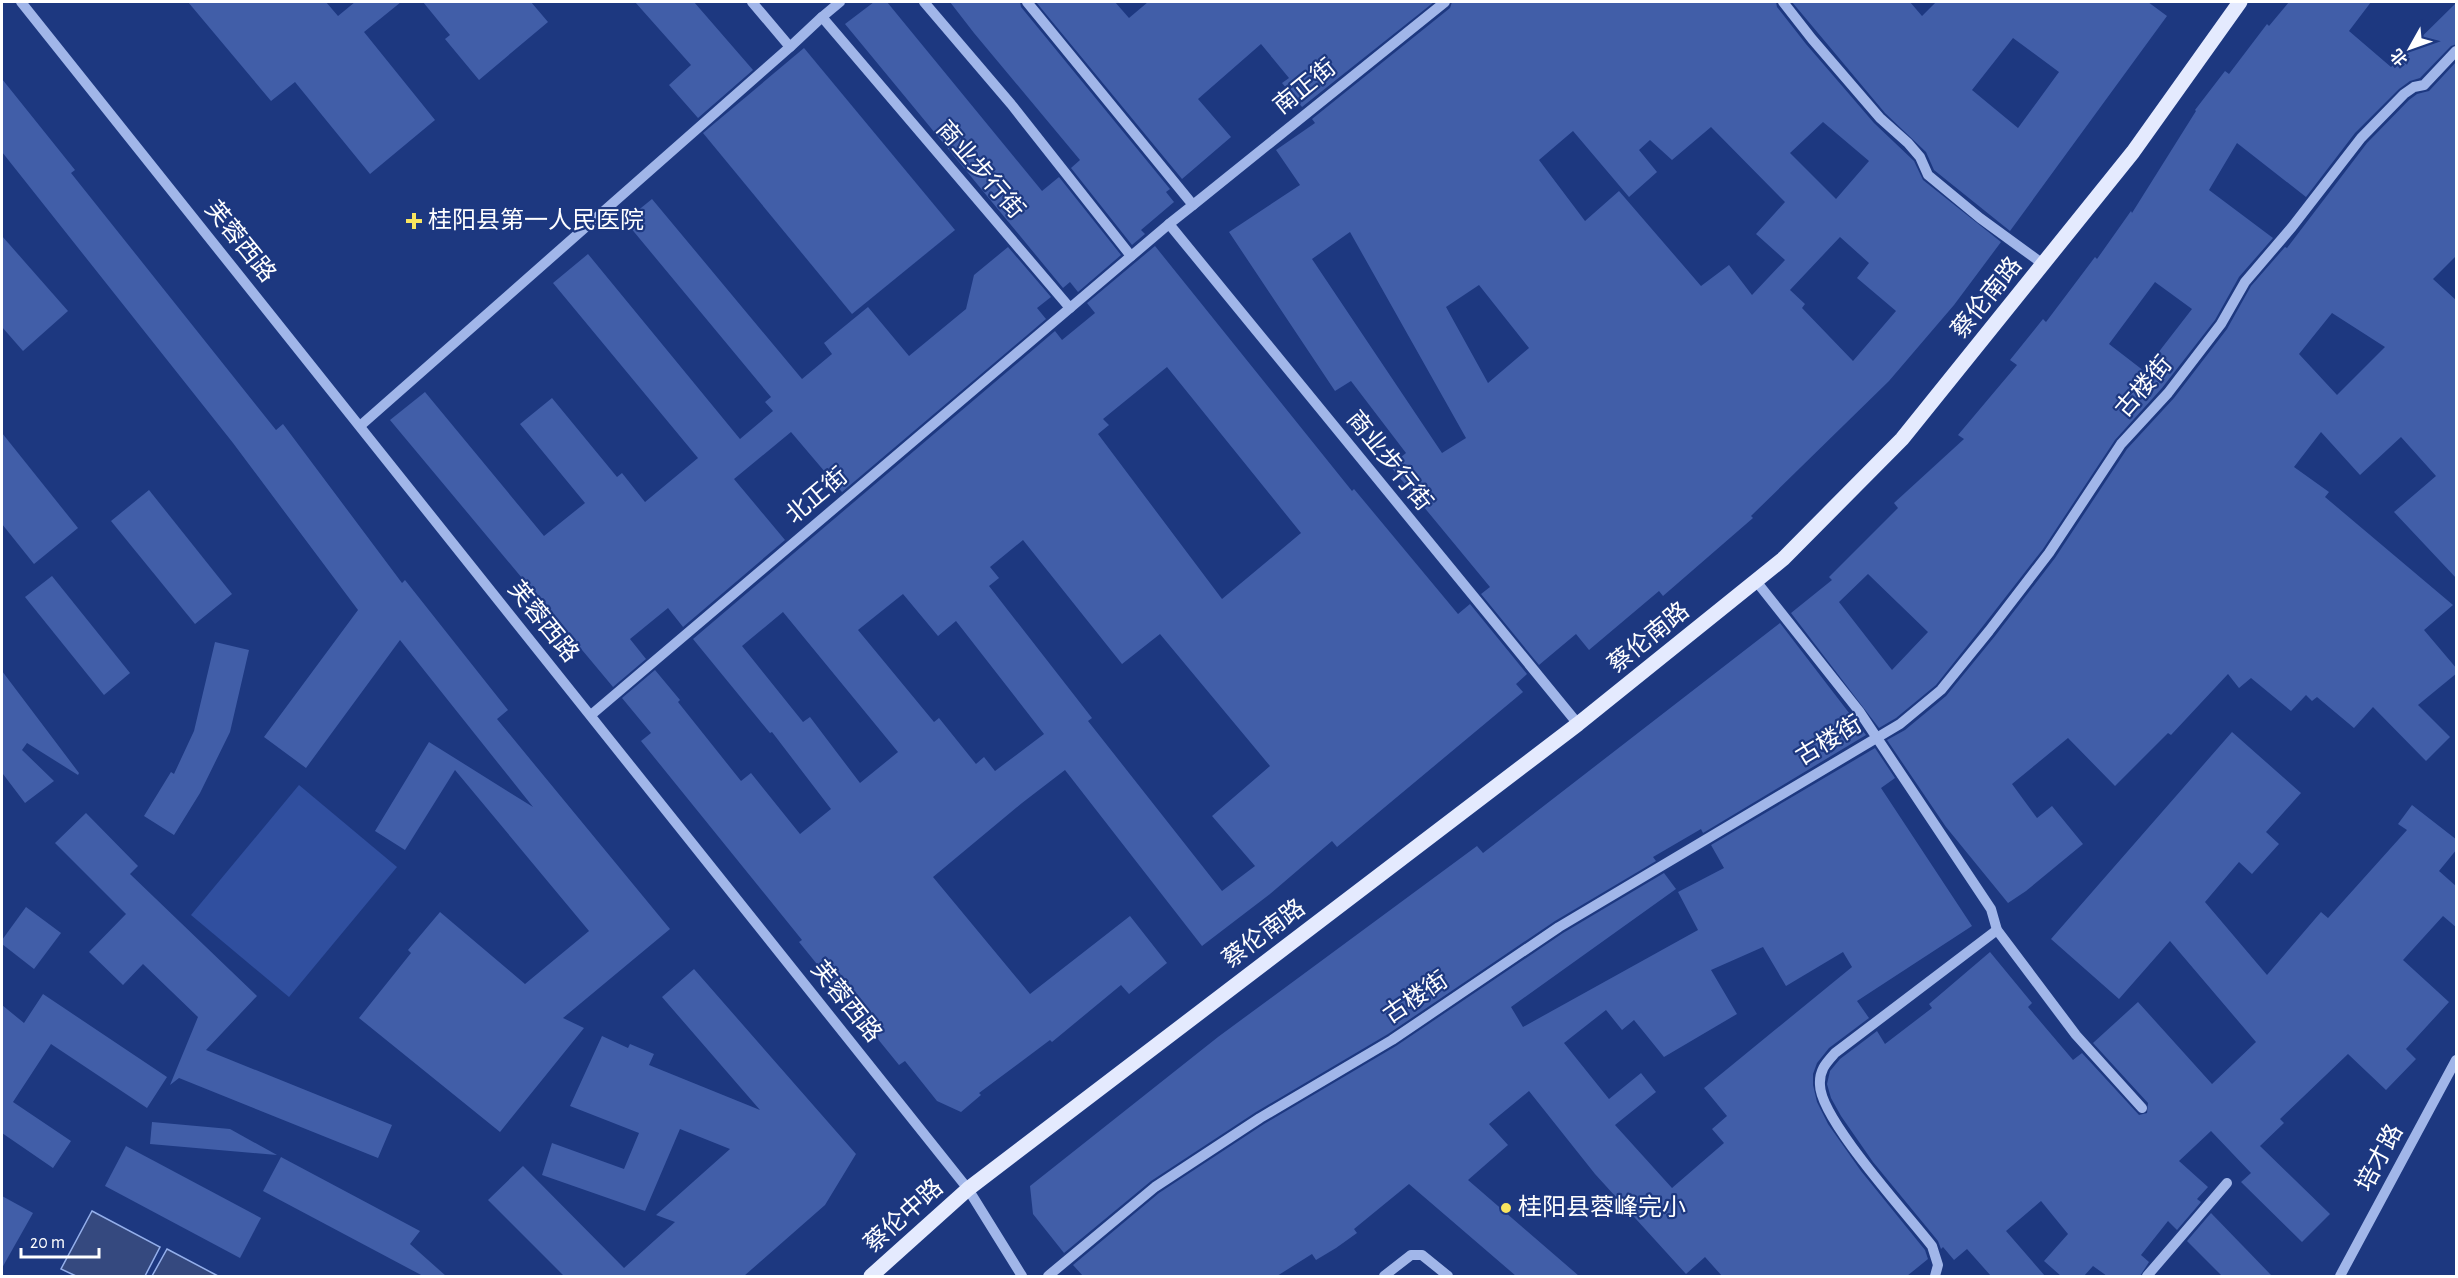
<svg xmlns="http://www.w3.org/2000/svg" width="2458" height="1278" font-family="'Alegreya Sans','Noto Sans SC',sans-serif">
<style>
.green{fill:#304f9f}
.water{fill:#35497f;stroke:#94afeb;stroke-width:1.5}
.building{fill:#415ea8;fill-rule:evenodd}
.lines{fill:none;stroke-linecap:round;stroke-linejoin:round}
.minor{stroke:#a1b6e9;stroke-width:10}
.major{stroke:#e4eafe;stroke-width:15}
.poi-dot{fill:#f9e55f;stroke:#1d3880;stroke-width:2}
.labels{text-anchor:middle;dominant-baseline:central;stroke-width:4.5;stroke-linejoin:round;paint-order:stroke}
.street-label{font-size:24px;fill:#fff;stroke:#1d3880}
.poi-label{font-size:24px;fill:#fff;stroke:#1d3880;text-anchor:start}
</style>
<rect width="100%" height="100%" fill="#1d3880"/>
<polygon class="green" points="299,785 397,867 289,997 191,915"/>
<g class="water">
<polygon points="92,1211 160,1247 145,1276 76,1276 61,1269"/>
<polygon points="167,1249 218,1276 152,1276"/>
</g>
<g class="building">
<polygon points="188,2 326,2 338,16 355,2 401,2 364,32 435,120 370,174 295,82 271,101"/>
<polygon points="423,2 531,2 548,22 479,80 445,39 450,35"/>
<polygon points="635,2 694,2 753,70 698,118 669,85 691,65"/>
<polygon points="874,2 887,2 1042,191 1059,177 1121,255 1078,292 1070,282 1063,288 845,24"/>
<polygon points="950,2 1020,2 1021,7 1170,189 1166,192 1174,202 1141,230 1145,234 1132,245 1071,168 1080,160 974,33"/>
<polygon points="1036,2 1115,2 1129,18 1148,2 1434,2 1302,107 1282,83 1289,78 1261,44 1198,99 1231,137 1182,179"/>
<path d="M1452 2H1776L1777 7 1806 44 1874 123 1914 161 1923 180 2001 242 1954 305 1889 381 1751 516 1753 518 1663 596 1659 591 1589 650 1576 634 1539 665 1481 594 1490 587 1390 466 1406 453 1351 381 1335 391 1229 232 1300 185 1276 150 1315 123 1312 119 1450 8ZM1823 122 1869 161 1836 199 1790 153ZM1711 127 1785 202 1756 234 1785 260 1752 295 1729 265 1701 286 1619 191 1585 221 1539 160 1573 131 1629 197 1657 172 1639 150 1650 140 1672 160ZM1350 232 1466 438 1442 453 1312 259ZM1840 237 1869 263 1857 278 1896 311 1853 361 1802 308 1805 304 1790 290ZM1479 285 1529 348 1488 383 1446 307Z"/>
<path d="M1792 2H1910L1922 16 1936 2H2148L2167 16 2010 231 1934 170 1926 152 1885 113ZM2013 38 2059 72 2018 128 1972 90Z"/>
<path d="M2289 2H2371L2349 31 2391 67 2457 2V44L2451 46 2420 78 2410 81 2399 89 2355 133 2306 197 2237 143 2209 190 2273 238 2239 277 2215 320 2162 388 2115 440 2043 549 1983 626 1936 685 1896 718 1879 728 1791 613 1832 580 1829 577 1898 508 1894 503 1964 439 1958 435 2017 365 2010 360 2043 319 2046 322 2095 257 2097 259 2131 211 2132 213 2196 111 2195 110 2225 71 2229 74 2267 24 2269 26ZM2155 282 2192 309 2144 371 2109 344ZM1868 574 1928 632 1892 670 1839 602Z"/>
<polygon points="804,48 955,230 852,314 703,133"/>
<path d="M2457 61V255L2433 279 2457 301V579L2394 512 2436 476 2401 437 2360 475 2321 432 2294 467 2329 492 2325 497 2453 605 2424 630 2457 669V673L2418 705 2450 737 2426 761 2373 707 2354 728 2317 697 2312 701 2306 695 2291 711 2251 678 2239 688 2228 674 2171 735 2168 733 2115 786 2068 738 2012 784 2037 818 2052 806 2083 844 2026 891 2008 903 1946 827 1887 740 1905 730 1946 696 1995 636 2055 558 2127 449 2174 398 2227 329 2251 286 2285 247 2287 248 2367 143 2409 100 2417 94 2429 91ZM2332 313 2385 347 2337 395 2299 354Z"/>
<polygon points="2,79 75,170 71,173 276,430 283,424 402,583 405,580 508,710 497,719 670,929 563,1018 584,1028 500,1132 359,1018 411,953 408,950 440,912 525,984 589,931 455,770 405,850 375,831 429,742 533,807 400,640 306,768 264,737 358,610 233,443 2,152"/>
<polygon points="652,199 802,379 832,354 824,343 868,307 909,356 966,309 974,275 1008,247 1051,297 1037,308 1046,319 842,492 791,432 734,479 785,540 683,627 668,608 630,639 646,659 613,687 390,420 425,392 544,536 585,503 520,424 552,398 617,477 622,473 645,502 698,458 553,283 588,254 740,439 773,411 765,402 771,397 625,221"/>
<polygon points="2,236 68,311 23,351 2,327"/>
<path d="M1155 246 1352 491 1354 489 1458 614 1470 604 1527 674 1516 684 1523 692 1337 847 1332 841 1270 894 1202 946 1065 770 1022 803 933 877 1030 994 1130 916 1167 963 1129 994 1121 985 1052 1042 1050 1040 979 1093 981 1095 961 1112 937 1101 905 1061 899 1065 799 942 802 940 641 741 651 733 622 698 655 670 680 700 678 702 741 781 751 773 800 834 831 809 772 732 770 733 693 639 1055 331 1062 340 1095 313 1087 303ZM1167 367 1301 533 1222 599 1098 434 1109 425 1103 419ZM1023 540 1122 664 1160 634 1270 766 1212 816 1255 866 1222 891 1088 721 1092 718 989 586 999 578 990 567ZM903 594 938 636 956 621 1044 734 995 771 984 757 976 764 939 718 934 722 858 630ZM783 612 898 752 860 783 810 717 803 722 742 646Z"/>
<polygon points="2,433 78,528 34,564 2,524"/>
<polygon points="149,490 232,594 195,624 111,521"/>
<polygon points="52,576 130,673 104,695 25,597"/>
<polygon points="1780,623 1866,735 1703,833 1701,829 1653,857 1656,861 1555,921 1388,1034 1256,1112 1151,1181 1064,1253 1033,1214 1030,1186 1218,1037 1477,846 1483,853"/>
<polygon points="215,642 249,650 230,732 200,793 174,835 144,816 171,772 174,774 194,731"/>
<polygon points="2,671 79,773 78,775 27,743 22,750 54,781 25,803 3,774 2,776"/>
<polygon points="2232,732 2301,793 2266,832 2279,844 2252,874 2239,862 2205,902 2267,975 2321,912 2328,918 2407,830 2398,824 2412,805 2457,840 2457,849 2439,871 2457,887 2457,928 2443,916 2403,960 2449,1002 2406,1049 2416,1059 2386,1090 2348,1054 2280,1119 2284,1123 2260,1146 2330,1214 2302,1242 2241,1182 2251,1173 2211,1131 2179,1161 2208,1187 2197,1199 2201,1202 2177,1230 2168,1221 2141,1255 2149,1262 2140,1276 2107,1276 2093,1266 2084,1276 2061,1276 2044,1261 2068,1234 2041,1201 2006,1231 2045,1276 1991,1276 1967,1249 1954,1260 1943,1247 1941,1249 1938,1241 1873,1162 1841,1116 1831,1098 1827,1084 1830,1071 1840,1059 1877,1031 1885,1044 1932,1008 1929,1004 1990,952 2032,1003 2028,1007 2073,1060 2082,1053 2139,1115 2147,1113 2148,1103 2093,1043 2138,1002 2212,1084 2256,1042 2170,941 2119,999 2051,939"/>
<path d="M1875 748 1895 778 1881 788 1972 926 1857 1001 1869 1018 1829 1048 1817 1063 1813 1074V1085L1817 1102 1828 1124 1861 1171 1925 1250 1928 1259 1907 1276H1722L1705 1257 1686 1274 1595 1174 1529 1091 1489 1124 1508 1145 1468 1180 1579 1276H1516L1409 1184 1354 1229 1357 1233 1336 1248 1316 1260 1312 1254 1277 1276H1083L1073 1265 1159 1193 1264 1124 1396 1046 1563 933 1664 873 1676 889 1511 1007 1523 1027 1698 930 1678 892 1724 868 1711 845ZM1763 947 1786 986 1843 952 1852 967 1704 1088 1727 1116 1712 1129 1724 1143 1672 1188 1615 1125 1656 1092 1641 1073 1609 1099 1564 1043 1606 1010 1622 1030 1634 1020 1664 1057 1737 1014 1711 970Z"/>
<polygon points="86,813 138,866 130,874 257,996 206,1050 392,1125 378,1158 179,1078 170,1085 198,1017 143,964 123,985 89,952 126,914 55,843"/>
<polygon points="26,907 61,933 34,969 2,944 2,940"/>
<polygon points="694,969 856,1154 825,1205 744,1276 564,1276 488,1200 523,1166 624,1268 675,1222 656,1215 730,1149 680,1129 645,1211 542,1175 552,1143 624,1169 639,1133 570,1106 602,1036 628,1048 630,1044 654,1054 649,1065 760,1110 662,997"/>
<polygon points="43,994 167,1077 147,1108 51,1044 13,1102 71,1141 53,1168 2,1133 2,1005 24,1023"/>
<polygon points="152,1122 230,1129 277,1155 150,1144"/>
<polygon points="126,1146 261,1218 240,1258 105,1186"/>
<polygon points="281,1157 420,1231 410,1244 446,1276 423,1276 263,1191"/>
<polygon points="2,1196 33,1213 2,1268"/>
<polygon points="2211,1213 2272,1276 2222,1276 2187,1241"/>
</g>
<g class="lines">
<g class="minor">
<polyline points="21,2 968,1189 1022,1276"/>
<polyline points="752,2 790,47 822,17"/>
<polyline points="840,2 822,17 1070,308 1169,224"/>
<polyline points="924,2 1011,104 1131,256"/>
<polyline points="1027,2 1193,205 1169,224 1578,724"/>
<polyline points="1783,2 1812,39 1880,118 1908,143 1920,157 1928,175 1980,218 2043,264"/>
<polyline points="1193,205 1445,2"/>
<polyline points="360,426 790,47"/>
<polyline points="1756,581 1859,711 1991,909 1997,930 2076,1035 2142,1108"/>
<polyline points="591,715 1070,308"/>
<polyline points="1048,1276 1155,1187 1260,1118 1392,1040 1559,927 1900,724 1941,690 1989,631 2049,553 2121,444 2168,393 2221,324 2245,282 2292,227 2361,138 2404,94 2414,87 2424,85 2456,51"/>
<polyline points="1384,1276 1411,1255 1422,1255 1448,1276"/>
<path d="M1935 1276 1938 1265 1932 1246C1908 1215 1820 1119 1820 1085 1819 1070 1826 1063 1835 1053L1997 930"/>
<polyline points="2147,1276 2227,1183"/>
<polyline points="2340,1276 2456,1060"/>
</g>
<polyline class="major" points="871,1276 968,1189 1578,724 1783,559 1902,439 2133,152 2240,2"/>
</g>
<g class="poi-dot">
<path d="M411 212h6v6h6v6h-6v6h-6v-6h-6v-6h6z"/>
<circle cx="1506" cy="1208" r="6"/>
</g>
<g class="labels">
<g class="street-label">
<text transform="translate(1305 87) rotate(-39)">南正街</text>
<text transform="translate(980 170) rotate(49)">商业步行街</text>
<text transform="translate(240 242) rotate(51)">芙蓉西路</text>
<text transform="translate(1987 298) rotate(-51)">蔡伦南路</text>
<text transform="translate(2144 387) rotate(-49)">古楼街</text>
<text transform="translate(1389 461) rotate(51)">商业步行街</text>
<text transform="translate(817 496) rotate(-40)">北正街</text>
<text transform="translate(543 622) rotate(51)">芙蓉西路</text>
<text transform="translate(1649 638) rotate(-39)">蔡伦南路</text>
<text transform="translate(1829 741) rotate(-31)">古楼街</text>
<text transform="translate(1264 934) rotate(-37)">蔡伦南路</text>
<text transform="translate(1416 998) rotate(-34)">古楼街</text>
<text transform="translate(846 1002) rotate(51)">芙蓉西路</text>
<text transform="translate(2380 1158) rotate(-62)">培才路</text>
<text transform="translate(904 1216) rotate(-42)">蔡伦中路</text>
</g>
<g class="poi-label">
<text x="428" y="221">桂阳县第一人民医院</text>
<text x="1518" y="1208">桂阳县蓉峰完小</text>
</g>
</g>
<rect width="2458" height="1278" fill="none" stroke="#ffffff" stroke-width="6"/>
<g transform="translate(2410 48) rotate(230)" stroke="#1d3880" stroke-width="4.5" paint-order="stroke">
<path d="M0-4.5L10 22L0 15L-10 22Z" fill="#ffffff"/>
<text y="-9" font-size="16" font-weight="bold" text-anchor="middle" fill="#ffffff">北</text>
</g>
<path d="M21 1248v9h78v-9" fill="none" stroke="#ffffff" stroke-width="3"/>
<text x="30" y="1248" font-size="18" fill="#ffffff" stroke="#1d3880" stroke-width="4.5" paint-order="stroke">20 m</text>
</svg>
